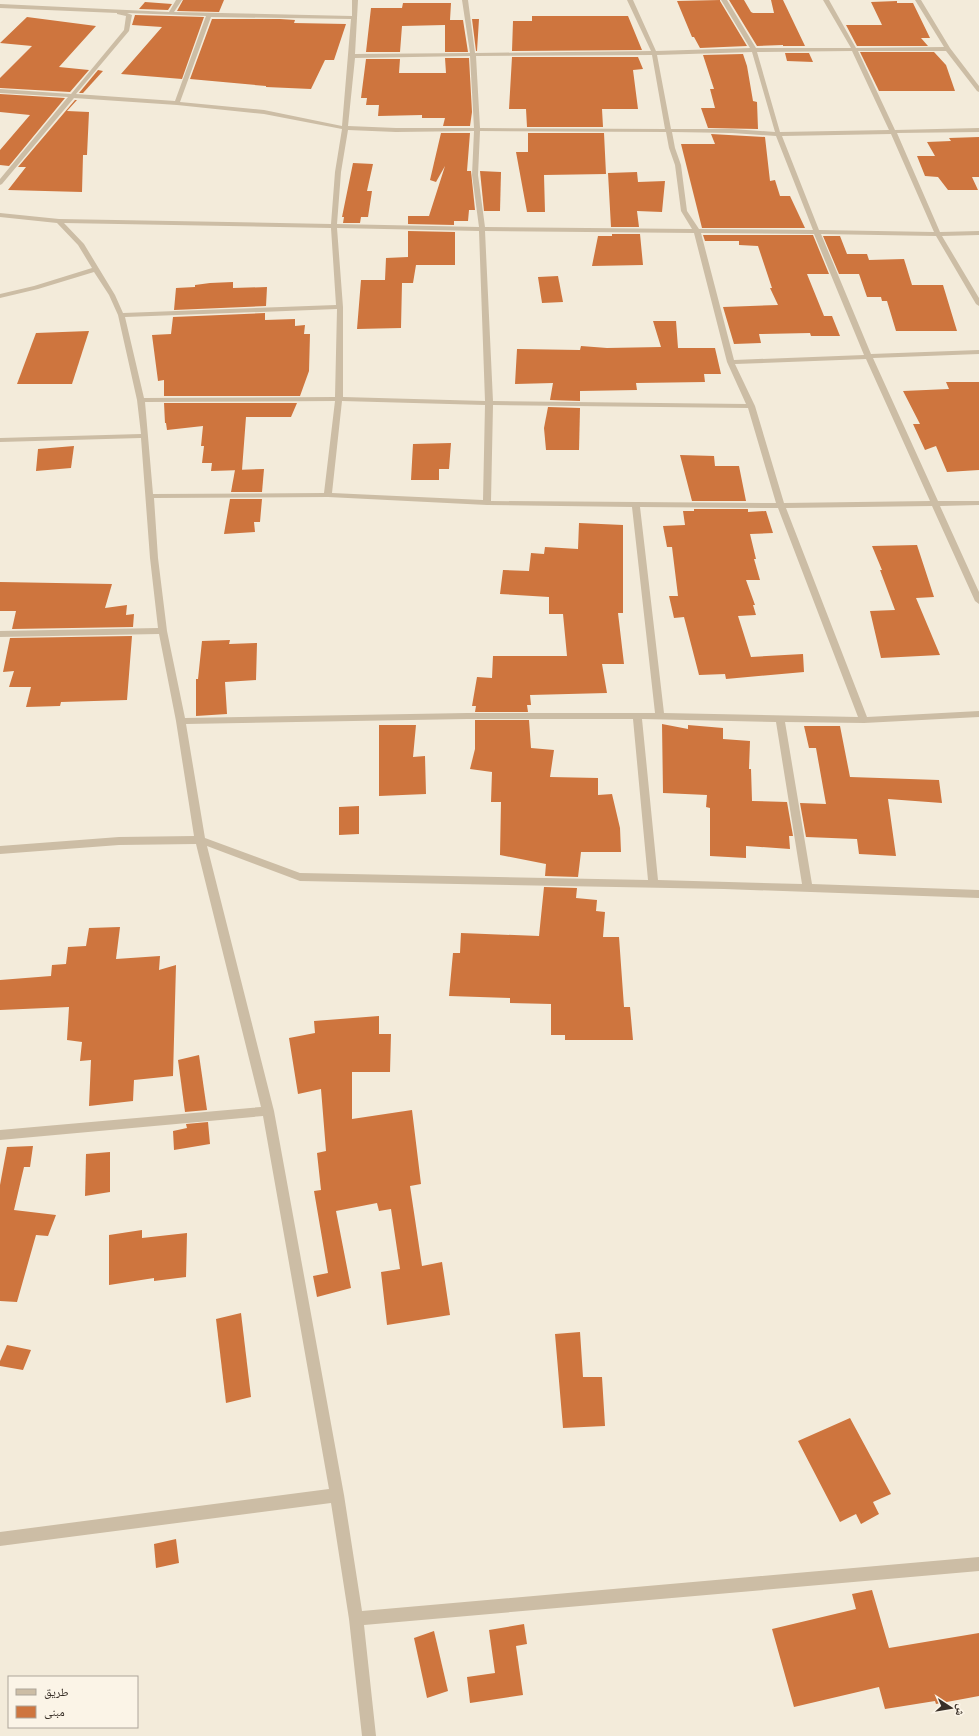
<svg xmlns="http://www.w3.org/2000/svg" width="979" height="1736" font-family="Commissioner,'Noto Naskh Arabic',sans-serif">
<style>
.building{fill:#ce753e}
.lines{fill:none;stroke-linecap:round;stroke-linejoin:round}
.minor{fill:#ccbda5;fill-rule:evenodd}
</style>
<rect width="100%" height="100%" fill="#f3ebda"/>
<g class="building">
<polygon points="183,0 224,0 219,12 177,11"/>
<polygon points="720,0 720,1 747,46 700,48 694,37 692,37 677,1"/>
<polygon points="729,0 744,0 751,12 753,13 774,13 771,0 783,0 805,46 783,46 783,45 757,46"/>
<polygon points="897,1 897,3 913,3 930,38 921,38 928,46 857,46 846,25 882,25 871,2"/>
<polygon points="145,2 172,4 168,10 139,9"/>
<polygon points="403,3 451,3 450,20 463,20 468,52 445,52 445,25 402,26 400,52 366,52 371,8 402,8"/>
<polygon points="135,15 204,17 182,79 121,74 162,27 132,25"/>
<polygon points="532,16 628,16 642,50 512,51 513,21 532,21"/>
<polygon points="27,17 96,26 59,67 89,70 70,92 0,88 0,78 32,46 0,43"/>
<polygon points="212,19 280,19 295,20 294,23 346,24 334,60 325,60 311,89 266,87 266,86 190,79"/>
<polygon points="472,19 479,19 477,51 476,51"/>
<polygon points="860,52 934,52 946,65 955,91 879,91"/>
<polygon points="785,53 809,53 813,62 787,61"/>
<polygon points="743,54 747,66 753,101 757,102 758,129 708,128 701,108 715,108 710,89 714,89 703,55"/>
<polygon points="512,57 638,57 643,69 633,70 638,109 602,109 603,127 527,127 526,109 509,109"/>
<polygon points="445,58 469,58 472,112 470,126 443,126 445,118 422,118 422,115 378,116 379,105 366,105 367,98 361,98 366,59 400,59 399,73 446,73"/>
<polygon points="98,70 103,71 83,93 79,93"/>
<polygon points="0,94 65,98 9,166 0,165 0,150 30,115 0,112"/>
<polygon points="75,100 77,100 67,111 89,112 87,155 83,155 82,192 8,190 26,167 18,167"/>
<polygon points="441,133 470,133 467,171 471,171 475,210 469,210 468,221 454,221 454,225 408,224 408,216 429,216 445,166 436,182 430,180"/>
<polygon points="528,133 604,133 606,174 544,175 545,212 527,212 516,152 528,152"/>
<polygon points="711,134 765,137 770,181 775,180 780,196 790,196 805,228 702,228 681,144 715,144"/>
<polygon points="979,137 979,177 972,177 978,190 948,190 938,177 925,176 917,156 935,156 927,142 951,141 949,138"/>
<polygon points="353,163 373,164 367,191 372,191 368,217 361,217 360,223 343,223 344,217 342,217"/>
<polygon points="480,171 501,172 500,211 484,211"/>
<polygon points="637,172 638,182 665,181 662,212 637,211 639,227 611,227 608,173"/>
<polygon points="408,231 455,232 455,265 416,265 413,283 402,283 401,328 357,329 361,280 385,280 386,258 408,257"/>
<polygon points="612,234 640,234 643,265 592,266 598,236 612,236"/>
<polygon points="703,235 813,235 829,274 807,274 824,316 832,316 840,336 811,336 810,333 759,334 761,343 734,344 723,307 778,305 770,288 772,288 758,246 739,245 739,241 705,241"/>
<polygon points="823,236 840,236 847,254 867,254 869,260 904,259 912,285 943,285 957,331 896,331 887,301 882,301 881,297 867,297 859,274 839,274"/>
<polygon points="558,276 563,302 542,303 538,277"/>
<polygon points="233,282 233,288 267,287 266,306 174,310 176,288 195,287 195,285 210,283"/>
<polygon points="265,313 265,320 295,319 295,326 305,325 304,334 310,334 309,371 300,396 164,396 164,380 158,381 152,335 171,334 173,317"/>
<polygon points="653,321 676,321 678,348 715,348 721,374 704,374 705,382 636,383 637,390 580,391 580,401 550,400 553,383 515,384 517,349 580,350 581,346 607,348 661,347"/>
<polygon points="89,331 72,384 17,384 36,333"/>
<polygon points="946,382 979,382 979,470 947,472 936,446 925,450 913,424 920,424 903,391 949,389"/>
<polygon points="164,403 297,403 291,417 246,417 242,470 211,471 212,463 202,463 204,446 201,446 203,426 167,430 166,423 165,423"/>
<polygon points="548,407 580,408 579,450 546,450 544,428"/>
<polygon points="451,443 449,469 439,469 439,480 411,480 413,444"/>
<polygon points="74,446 71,468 36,471 38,449"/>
<polygon points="680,455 714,456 715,466 739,466 746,501 692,501"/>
<polygon points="264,469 262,492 231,492 235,470"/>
<polygon points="230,499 262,499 260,522 254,522 255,532 224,534"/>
<polygon points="694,509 748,509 748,512 766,511 773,533 750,534 756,559 754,559 760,580 746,580 755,605 753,605 756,615 738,616 751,657 803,654 804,672 726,679 725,674 699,675 684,617 674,618 669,596 678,596 672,547 667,547 663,526 685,525 683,511 694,511"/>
<polygon points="579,523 623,525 623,613 618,613 624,664 602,664 607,693 530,695 531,705 527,705 528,712 475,712 476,706 472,706 477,677 492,678 493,656 567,656 563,614 549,614 549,597 500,594 503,570 529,571 531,553 544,554 545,547 578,549"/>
<polygon points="917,545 934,597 916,598 940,655 881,658 870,611 895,610 880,570 882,570 872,546"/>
<polygon points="0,582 112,584 105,608 127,605 126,615 134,614 133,627 12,629 16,611 0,611"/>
<polygon points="132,636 127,700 61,702 60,706 26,707 31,687 9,687 14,671 3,672 10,638"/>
<polygon points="230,640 229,644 257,643 256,680 225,682 227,714 196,716 196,679 198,679 202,641"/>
<polygon points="475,720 529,720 531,748 554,750 550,777 598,778 598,795 612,794 620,828 621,852 581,852 578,877 545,876 546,864 500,855 501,802 491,802 492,772 470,769 475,749"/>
<polygon points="662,724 688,729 688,725 723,728 723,739 750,741 749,769 751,769 752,801 787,802 793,836 789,836 790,849 746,846 746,858 710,856 710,808 706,807 707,795 663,793"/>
<polygon points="379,725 416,725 413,757 425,756 426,794 379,796"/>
<polygon points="804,726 840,726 850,777 939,780 942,803 888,799 896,856 859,854 857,839 806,837 800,803 826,804 816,748 809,748"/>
<polygon points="359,806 359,834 339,835 339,807"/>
<polygon points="544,887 577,888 576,898 597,900 596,911 605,912 603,937 619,937 624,1007 630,1007 633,1040 565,1040 565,1035 551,1035 551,1004 510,1003 510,998 449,996 453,953 460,953 461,933 539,936"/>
<polygon points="120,927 116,959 160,956 159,970 176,965 173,1076 134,1080 133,1101 89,1106 91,1060 80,1061 82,1042 67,1040 69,1007 0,1010 0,980 51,976 52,965 66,964 68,947 86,946 89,928"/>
<polygon points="379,1016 379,1034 391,1034 390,1072 352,1072 352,1119 412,1110 421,1184 410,1186 422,1266 442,1262 450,1315 387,1325 381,1272 400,1269 391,1209 379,1211 377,1203 336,1211 351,1288 317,1297 313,1276 328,1273 314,1191 321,1190 317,1153 326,1151 321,1089 298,1094 289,1038 315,1033 314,1021"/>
<polygon points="199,1055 207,1110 185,1112 178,1060"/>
<polygon points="208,1122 210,1144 174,1150 173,1131 187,1128 186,1124"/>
<polygon points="33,1146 30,1167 24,1167 14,1210 56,1215 48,1236 36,1235 17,1302 0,1301 0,1185 7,1147"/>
<polygon points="110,1152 110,1192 85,1196 86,1154"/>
<polygon points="142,1230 142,1238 187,1233 186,1277 154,1281 154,1278 109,1285 109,1235"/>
<polygon points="241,1313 251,1397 226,1403 216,1319"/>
<polygon points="580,1332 583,1377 602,1377 605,1426 563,1428 555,1334"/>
<polygon points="7,1345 31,1350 23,1370 0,1366 0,1361"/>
<polygon points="850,1418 891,1494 873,1502 879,1514 861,1524 856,1514 840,1522 798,1441"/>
<polygon points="176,1539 179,1563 156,1568 154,1544"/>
<polygon points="872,1590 889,1648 979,1633 979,1696 936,1704 935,1701 885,1709 879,1687 794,1707 772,1629 856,1609 852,1594"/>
<polygon points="524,1624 527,1644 516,1646 523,1695 470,1703 467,1677 495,1673 489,1630"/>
<polygon points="434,1631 448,1691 427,1698 414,1638"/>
</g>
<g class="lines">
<path class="minor" d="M176 0H182L174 12 352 16V0H358L355 54 470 53 462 0H468L475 53 651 51 627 0H633L656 51 750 48 721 0H727L756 48H851L823 0H829L856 48 944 47 915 0H921L950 48 979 86V92L977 91 946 51H858L895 130 979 128V132L897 133 940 232 979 231V235L942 236 979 298V306L976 304 936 236 821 234 871 354 979 350V354L873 358 938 501H979V505L940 506 979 592V604L975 601 932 506 786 508 867 717 979 711V717L864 723 785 722 812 884 979 890V898L724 889 300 881 207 846 274 1111 344 1495 362 1611 979 1557V1571L364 1625 376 1736H362L349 1619 331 1503 0 1546V1532L329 1489 263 1116 0 1140V1130L261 1107 196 844 119 845 0 854V846L119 837 194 836 176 721 159 634 0 637V631L158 628 150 558 141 438 0 442V438L141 434 137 400 118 315 109 295 94 272 38 289 0 298V294L34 286 92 268 78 245 57 223 0 217V213L59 219 331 224 335 172 342 129 264 114 177 105 74 98 2 184 0 185V179L68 97 0 93V89L71 94 124 30 126 16 117 14V13L0 8V4L169 12ZM127 13 206 16 175 101 76 94 129 31 132 15ZM211 17 351 19 342 126 264 110 180 102ZM852 51 889 130 780 132 757 52ZM752 52 775 132 732 129H671L657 55ZM652 55 665 129 480 128 476 56ZM470 56 474 128H396L348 126 355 58ZM348 130 396 132 474 131 472 175 479 227 337 224 341 172ZM480 131 666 132 669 148 675 165 681 211 692 229 485 227 478 175ZM672 132 732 133 776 136 813 230 699 229 687 211 681 165 675 148ZM891 134 934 232 819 230 782 136ZM64 223 331 228 336 305 123 313 115 295 84 244ZM337 228 479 231 485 401 343 397V307ZM485 231 694 233 727 362 746 404 493 401ZM701 233 814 234 864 355 734 360ZM337 309 335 397 144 398 125 317ZM866 359 930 501 784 503 755 406 735 364ZM335 401 324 493 153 494 145 402ZM342 401 485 405 483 500 332 493ZM493 405 748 408 776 503 491 501ZM328 497 487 505 632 507 655 713H467L185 718 167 631 158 558 154 498ZM640 507 778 508 858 717 664 713ZM467 719H633L648 880 300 873 205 838 186 724ZM642 719 776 722 802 884 658 880Z"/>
</g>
<rect x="8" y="1676" width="130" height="52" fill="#fbf4e7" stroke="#ada59a"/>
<rect x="16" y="1689" width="20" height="6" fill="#ccbda5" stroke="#ada59a"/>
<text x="44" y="1696" font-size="12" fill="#382f27">طريق</text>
<rect x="16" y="1706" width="20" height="12" fill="#ce753e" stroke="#ada59a"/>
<text x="44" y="1716" font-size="12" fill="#382f27">مبنى</text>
<g transform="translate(951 1708) rotate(102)" stroke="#fbf4e7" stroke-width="3" paint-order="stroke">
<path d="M0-3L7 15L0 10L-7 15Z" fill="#382f27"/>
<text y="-6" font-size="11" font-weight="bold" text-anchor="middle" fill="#382f27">ش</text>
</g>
</svg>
